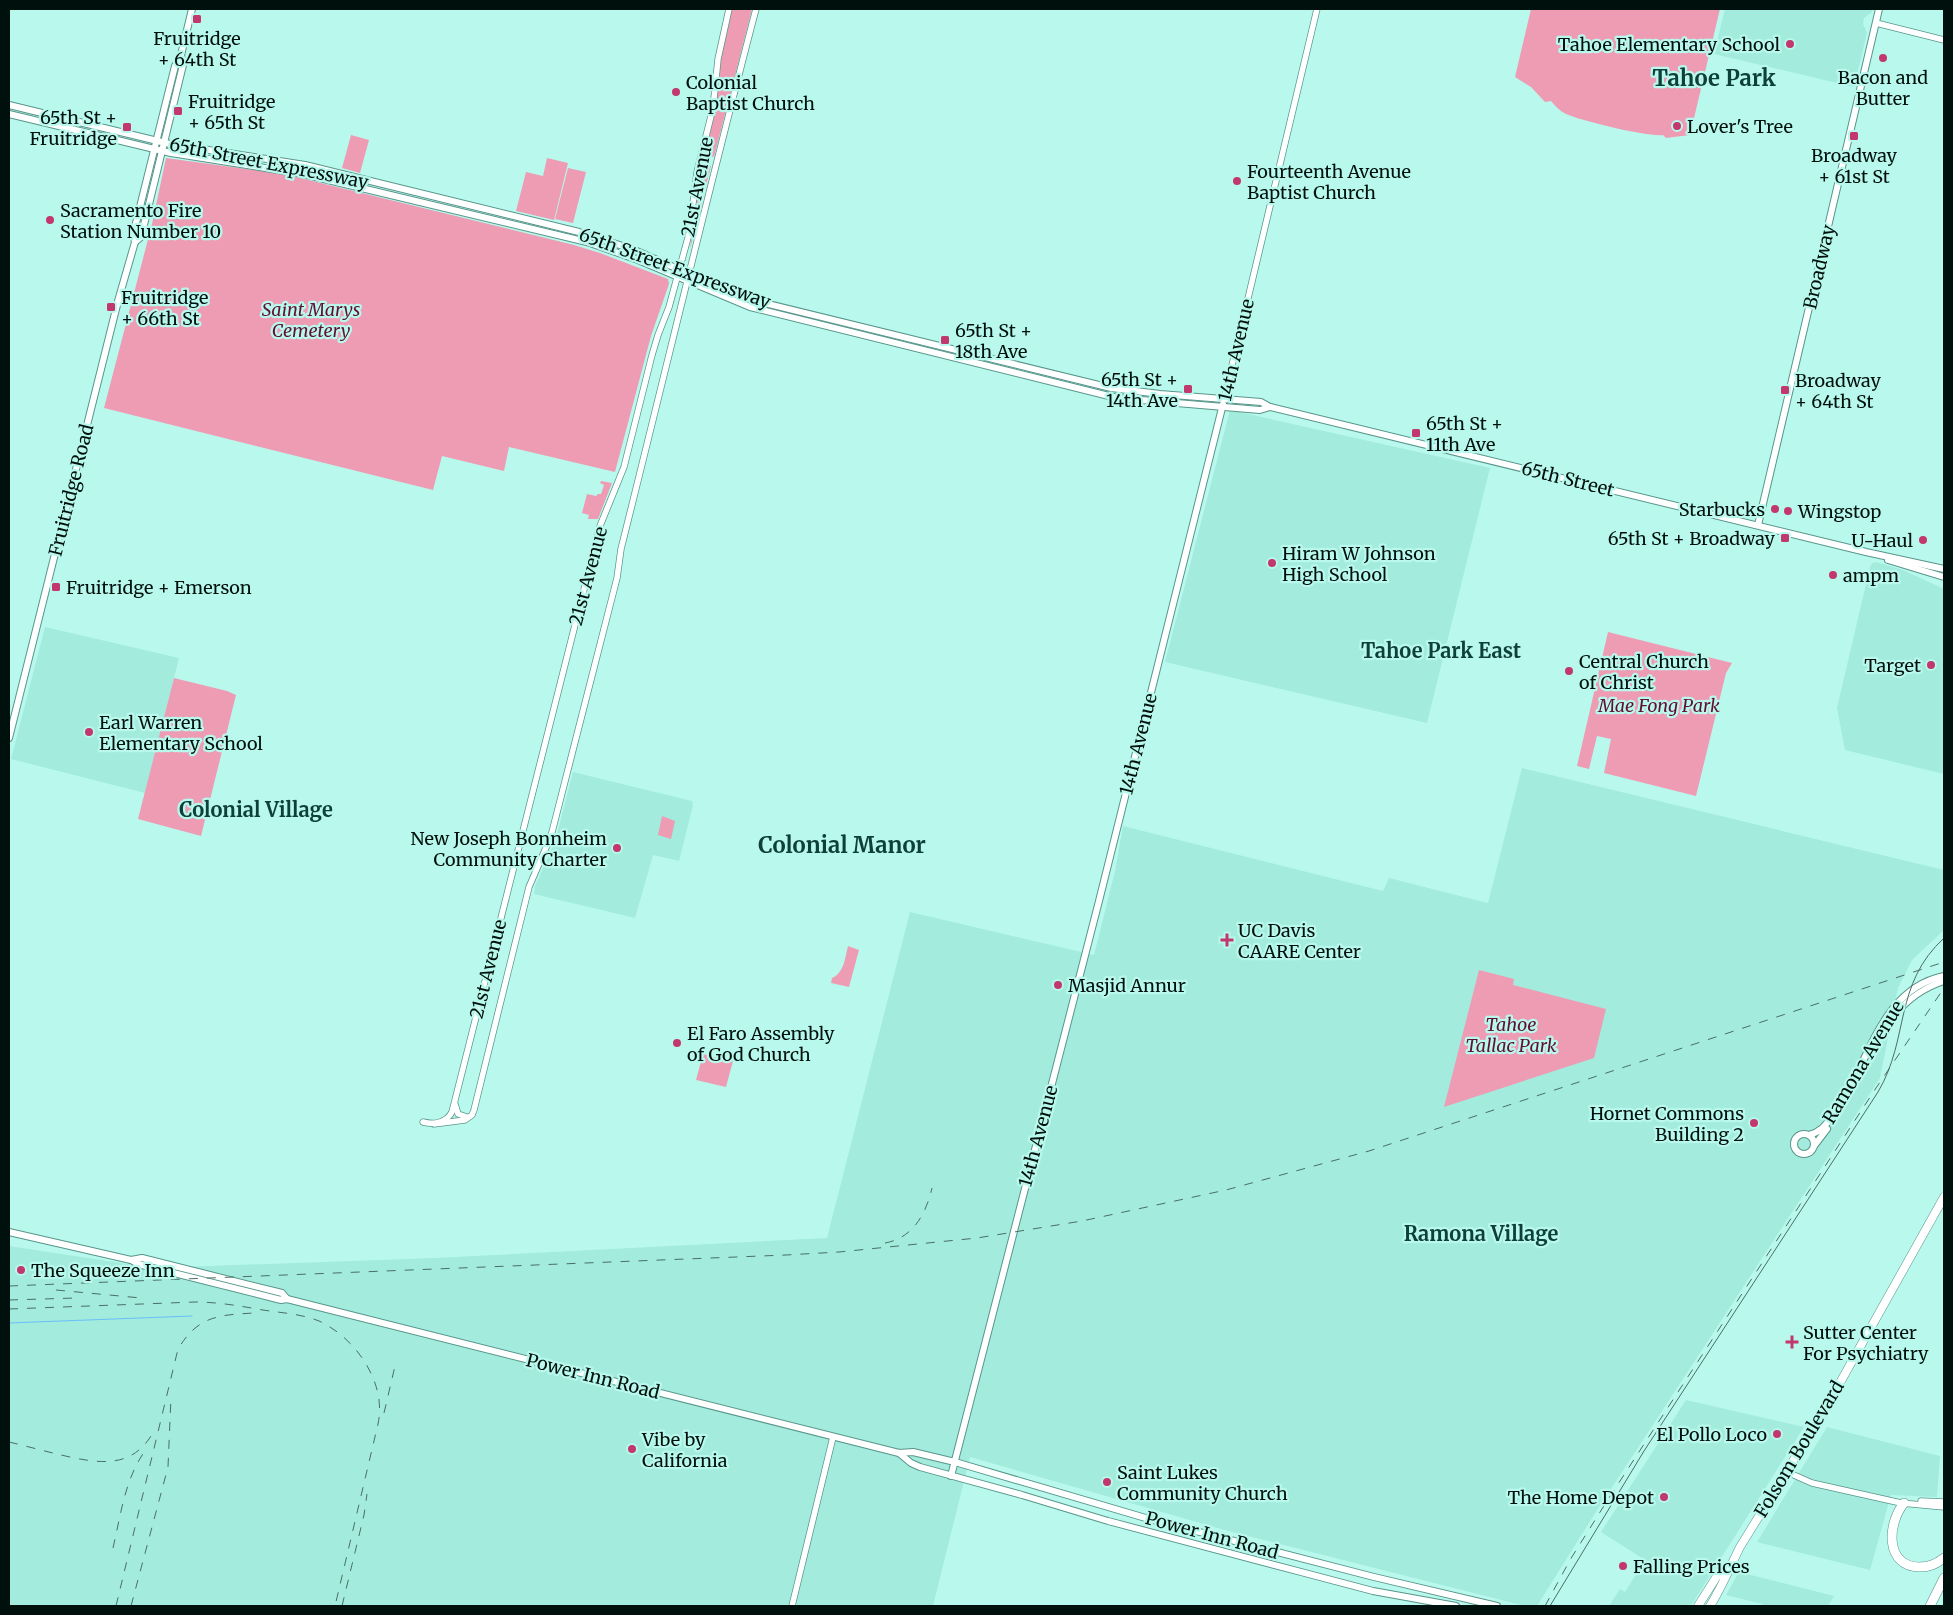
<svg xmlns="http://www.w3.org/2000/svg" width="1953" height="1615" font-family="Merriweather,serif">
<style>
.built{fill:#a2ebdd}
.green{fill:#ee9cb3}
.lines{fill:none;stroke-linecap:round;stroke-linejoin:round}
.stream{stroke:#6bbefa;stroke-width:1}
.tertiary-casing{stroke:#58968b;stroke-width:7}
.secondary-casing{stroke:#58968b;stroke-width:8}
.primary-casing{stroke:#58968b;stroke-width:9}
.motorway-casing{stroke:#58968b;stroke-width:10}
.tertiary{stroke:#fff;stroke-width:5.5}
.secondary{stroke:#fff;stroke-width:6}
.primary{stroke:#fff;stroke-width:8}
.motorway{stroke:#fff;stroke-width:9}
.tram{stroke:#4b6e67;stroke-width:1}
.rail{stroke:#4b6e67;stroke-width:1;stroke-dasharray:9 9;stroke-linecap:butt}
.poi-dot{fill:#c2376d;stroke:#b9f9ed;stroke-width:2}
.labels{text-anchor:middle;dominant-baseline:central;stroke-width:4.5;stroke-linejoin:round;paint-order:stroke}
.poi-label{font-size:18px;fill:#00100c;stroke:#b9f9ed;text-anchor:start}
.street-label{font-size:18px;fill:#00100c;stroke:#b9f9ed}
.park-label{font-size:18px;font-style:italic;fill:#630f32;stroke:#b9f9ed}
.quarter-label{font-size:20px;font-weight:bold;fill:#0e4039;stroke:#b9f9ed}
.district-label{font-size:22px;font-weight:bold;fill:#0e4039;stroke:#b9f9ed}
</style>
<rect width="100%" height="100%" fill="#b9f9ed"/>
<g class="built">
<polygon points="1725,9 1872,9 1872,12 1864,18 1863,24 1867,33 1854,87 1714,54"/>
<polygon points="1230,410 1490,468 1427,723 1165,662"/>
<polygon points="1876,562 1903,570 1944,589 1944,774 1845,750 1837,708 1870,567 1872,563"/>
<polygon points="45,627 179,658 145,793 11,759"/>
<polygon points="1522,768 1944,870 1943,931 1912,960 1898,988 1880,1078 1594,1515 1537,1606 1525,1606 1228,1531 970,1457 933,1606 9,1606 9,1246 154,1268 434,1258 827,1238 910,912 1094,955 1115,871 1123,826 1383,891 1389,878 1488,903"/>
<polygon points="573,772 692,801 693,805 679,861 653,855 635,918 534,894 535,886 555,842"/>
<polygon points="1686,1400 1804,1427 1692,1604 1677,1606 1609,1606 1620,1589 1625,1592 1645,1560 1601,1532"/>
<polygon points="1827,1427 1940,1456 1937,1497 1891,1495 1870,1570 1757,1542"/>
<polygon points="1739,1572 1834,1596 1828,1606 1762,1606 1762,1604 1726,1595"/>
</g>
<g class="green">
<polygon points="731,9 752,9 714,157 704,154 715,109 720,60"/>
<path d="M1531 9H1720L1690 135 1666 138 1663 135C1647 137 1582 121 1566 114 1560 111 1555 106 1551 101L1545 102 1531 87 1515 77Z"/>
<polygon points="351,135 369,140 360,173 342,168"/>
<polygon points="166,158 284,174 574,245 600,253 668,279 669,284 651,336 615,472 509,447 504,471 442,456 433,490 104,408 152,224"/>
<polygon points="547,158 568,163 554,220 516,211 526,172 543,176"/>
<polygon points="701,164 711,166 690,249"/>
<polygon points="568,168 586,172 573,223 555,219"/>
<polygon points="601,481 612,483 598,519 588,519 589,515 582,513 587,494 596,496 598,494 601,494 604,485 600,483"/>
<polygon points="1608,632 1732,663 1726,673 1696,796 1604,773 1611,739 1597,736 1589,769 1577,766"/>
<polygon points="174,678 227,691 236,695 201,836 138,819"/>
<polygon points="662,816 675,821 671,839 658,835"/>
<path d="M848 946 859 950 849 987 831 983 832 978C844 973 845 958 848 946Z"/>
<polygon points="1479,970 1514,979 1513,985 1606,1009 1594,1058 1444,1107"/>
<polygon points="703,1054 733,1061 726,1087 696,1080"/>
</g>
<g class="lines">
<polyline class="stream" points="9,1323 192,1316"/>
<defs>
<g id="tertiary">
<polyline points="1876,23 1944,40"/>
<polyline points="1224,399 1317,9"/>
<polyline points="455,1104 458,1114 467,1117"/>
<path d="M423 1122C434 1125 446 1123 452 1112L600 526 624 467 652 355 658 335 669 307 689 234 697 172 713 108 718 59 729 9"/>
<path d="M434 1124 465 1120 472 1115 474 1110 529 887 551 836 617 578 621 549C666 369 709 188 756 9"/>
<polyline points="1787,1472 1812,1483 1901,1503 1944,1507"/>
<polyline points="1921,1501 1944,1502"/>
<polyline points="792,1606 833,1437"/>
</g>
<g id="secondary">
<polyline points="9,105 170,144 305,165 579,232 632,249 738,295 760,302 1111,388 1160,394 1261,402 1270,407 1866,552 1944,569"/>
<polyline points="9,114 171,153 303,174 587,242 638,260 750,307 1117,398 1260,410 1270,407"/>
<polyline points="135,242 133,235 175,66 181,55 192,9"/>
<polyline points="1758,525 1879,9"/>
<polyline points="1888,560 1944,577"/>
<polyline points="9,738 118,301 135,242 141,237 183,65 181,55"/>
<path d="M1884 1030C1898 1007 1919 989 1944 981"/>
<circle cx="1804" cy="1144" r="10"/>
<path d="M1809 1135C1822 1132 1827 1123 1835 1113 1868 1067 1879 989 1944 976"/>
<polyline points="1814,1146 1827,1129"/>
<polyline points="9,1232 131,1260 138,1264 281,1300 287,1299 899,1453 913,1452 955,1462 1149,1519 1374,1577 1497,1606"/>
<polyline points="131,1260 142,1258 282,1293 287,1299"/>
<polyline points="899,1453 911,1463 920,1467 1022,1495 1108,1521 1301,1572 1373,1591 1456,1606"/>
<polyline points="951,1476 1099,901 1223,404"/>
</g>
<g id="primary">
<polyline points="1698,1606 1717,1576 1728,1571"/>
<path d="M1710 1606C1722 1587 1730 1567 1740 1547L1827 1406 1944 1197"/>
</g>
<g id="motorway">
<path d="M1904 1503C1887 1524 1885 1566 1919 1567 1930 1567 1936 1564 1944 1558"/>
<polyline points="1930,1606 1944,1578"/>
</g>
</defs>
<use href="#tertiary" class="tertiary-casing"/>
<use href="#secondary" class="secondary-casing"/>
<use href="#primary" class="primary-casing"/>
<use href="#motorway" class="motorway-casing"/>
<use href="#tertiary" class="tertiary"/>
<use href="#secondary" class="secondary"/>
<use href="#primary" class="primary"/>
<use href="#motorway" class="motorway"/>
<path class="tram" d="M1550 1606 1644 1451 1878 1092C1910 1038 1893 985 1944 938"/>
<g class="rail">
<path d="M885 1243C913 1238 926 1214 932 1188"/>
<polyline points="9,1286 786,1255 839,1252 977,1238 1082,1221 1226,1190 1369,1151 1944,962"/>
<polyline points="56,1290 141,1298"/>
<polyline points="9,1300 76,1298"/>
<path d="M9 1309 195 1302C218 1302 240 1306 263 1310 282 1313 302 1314 319 1321 356 1338 387 1383 378 1424L335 1606"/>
<polyline points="384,1413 395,1366"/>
<path d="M9 1442C26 1446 44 1451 61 1455 100 1464 134 1470 155 1429"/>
<path d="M113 1548C121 1514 125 1477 147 1448"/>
<path d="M116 1606 178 1349C198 1316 218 1315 254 1313"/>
<polyline points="131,1606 168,1467 171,1397"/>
<polyline points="342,1606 364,1515 367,1494"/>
<polyline points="1545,1606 1570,1560 1607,1501 1876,1088 1944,988"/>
</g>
</g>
<g class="poi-dot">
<rect x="192" y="14" width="10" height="10" rx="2.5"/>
<circle cx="1790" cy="44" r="5"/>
<circle cx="1883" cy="58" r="5"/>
<circle cx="676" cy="92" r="5"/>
<rect x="173" y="106" width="10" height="10" rx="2.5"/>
<circle cx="1677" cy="126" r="5"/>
<rect x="122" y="122" width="10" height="10" rx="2.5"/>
<rect x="1849" y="131" width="10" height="10" rx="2.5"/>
<circle cx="1237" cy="181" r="5"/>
<circle cx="50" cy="220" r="5"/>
<rect x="106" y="302" width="10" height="10" rx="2.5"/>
<rect x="940" y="335" width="10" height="10" rx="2.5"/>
<rect x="1183" y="384" width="10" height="10" rx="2.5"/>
<rect x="1780" y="385" width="10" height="10" rx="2.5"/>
<rect x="1411" y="428" width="10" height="10" rx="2.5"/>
<circle cx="1775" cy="509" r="5"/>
<circle cx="1788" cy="511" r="5"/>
<rect x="1780" y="533" width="10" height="10" rx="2.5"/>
<circle cx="1923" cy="540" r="5"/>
<circle cx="1272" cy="563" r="5"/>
<circle cx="1833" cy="575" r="5"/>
<rect x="51" y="582" width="10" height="10" rx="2.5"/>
<circle cx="1931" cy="665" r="5"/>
<circle cx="1569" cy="671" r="5"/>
<circle cx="89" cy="732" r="5"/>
<circle cx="617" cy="848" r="5"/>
<path d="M1224.5 932.5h5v5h5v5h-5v5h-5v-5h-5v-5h5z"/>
<circle cx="1058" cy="985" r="5"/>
<circle cx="677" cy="1043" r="5"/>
<circle cx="1754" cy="1123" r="5"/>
<circle cx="21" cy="1270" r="5"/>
<path d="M1789.5 1334.5h5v5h5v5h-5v5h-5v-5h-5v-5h5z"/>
<circle cx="1777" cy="1434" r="5"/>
<circle cx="632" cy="1449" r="5"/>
<circle cx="1107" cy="1482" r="5"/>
<circle cx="1664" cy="1497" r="5"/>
<circle cx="1623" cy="1566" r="5"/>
</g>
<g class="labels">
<g class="poi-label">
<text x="197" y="38" text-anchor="middle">Fruitridge<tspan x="197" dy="21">+ 64th St</tspan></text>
<text x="1780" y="44" text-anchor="end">Tahoe Elementary School</text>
<text x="1883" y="77" text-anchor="middle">Bacon and<tspan x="1883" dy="21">Butter</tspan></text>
<text x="686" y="82">Colonial<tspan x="686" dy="21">Baptist Church</tspan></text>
<text x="188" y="101">Fruitridge<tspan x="188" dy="21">+ 65th St</tspan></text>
<text x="117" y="117" text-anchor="end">65th St +<tspan x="117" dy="21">Fruitridge</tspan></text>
<text x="1687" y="126">Lover's Tree</text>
<text x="1854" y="155" text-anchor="middle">Broadway<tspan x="1854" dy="21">+ 61st St</tspan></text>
<text x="1247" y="171">Fourteenth Avenue<tspan x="1247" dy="21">Baptist Church</tspan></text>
<text x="60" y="210">Sacramento Fire<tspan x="60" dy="21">Station Number 10</tspan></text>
<text x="121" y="297">Fruitridge<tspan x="121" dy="21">+ 66th St</tspan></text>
<text x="955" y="330">65th St +<tspan x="955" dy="21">18th Ave</tspan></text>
<text x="1178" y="379" text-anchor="end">65th St +<tspan x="1178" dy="21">14th Ave</tspan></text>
<text x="1795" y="380">Broadway<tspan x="1795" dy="21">+ 64th St</tspan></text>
<text x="1426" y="423">65th St +<tspan x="1426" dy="21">11th Ave</tspan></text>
<text x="1765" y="509" text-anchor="end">Starbucks</text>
<text x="1798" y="511">Wingstop</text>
<text x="1775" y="538" text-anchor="end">65th St + Broadway</text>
<text x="1913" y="540" text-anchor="end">U-Haul</text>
<text x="1282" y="553">Hiram W Johnson<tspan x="1282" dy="21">High School</tspan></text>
<text x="1843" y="575">ampm</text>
<text x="66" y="587">Fruitridge + Emerson</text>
<text x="1579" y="661">Central Church<tspan x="1579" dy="21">of Christ</tspan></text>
<text x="1921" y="665" text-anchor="end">Target</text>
<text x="99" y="722">Earl Warren<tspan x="99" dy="21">Elementary School</tspan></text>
<text x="607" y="838" text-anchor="end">New Joseph Bonnheim<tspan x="607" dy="21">Community Charter</tspan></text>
<text x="1238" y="930">UC Davis<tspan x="1238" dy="21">CAARE Center</tspan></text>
<text x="1068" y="985">Masjid Annur</text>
<text x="687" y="1033">El Faro Assembly<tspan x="687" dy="21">of God Church</tspan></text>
<text x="1744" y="1113" text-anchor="end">Hornet Commons<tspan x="1744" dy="21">Building 2</tspan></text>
<text x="31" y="1270">The Squeeze Inn</text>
<text x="1803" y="1332">Sutter Center<tspan x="1803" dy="21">For Psychiatry</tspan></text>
<text x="1767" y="1434" text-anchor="end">El Pollo Loco</text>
<text x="642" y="1439">Vibe by<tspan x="642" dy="21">California</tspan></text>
<text x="1117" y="1472">Saint Lukes<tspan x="1117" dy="21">Community Church</tspan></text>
<text x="1654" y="1497" text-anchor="end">The Home Depot</text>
<text x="1633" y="1566">Falling Prices</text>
</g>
<g class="street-label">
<text transform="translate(269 163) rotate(11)">65th Street Expressway</text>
<text transform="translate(697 187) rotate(-79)">21st Avenue</text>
<text transform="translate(1819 267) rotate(-77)">Broadway</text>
<text transform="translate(675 268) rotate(20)">65th Street Expressway</text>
<text transform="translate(1236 350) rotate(-77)">14th Avenue</text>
<text transform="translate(1568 479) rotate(14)">65th Street</text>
<text transform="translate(71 490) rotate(-76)">Fruitridge Road</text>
<text transform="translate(588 576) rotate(-75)">21st Avenue</text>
<text transform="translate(1138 744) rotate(-76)">14th Avenue</text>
<text transform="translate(488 969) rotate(-76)">21st Avenue</text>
<text transform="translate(1863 1062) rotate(-59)">Ramona Avenue</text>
<text transform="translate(1038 1136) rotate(-75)">14th Avenue</text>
<text transform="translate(593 1376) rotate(14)">Power Inn Road</text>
<text transform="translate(1799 1449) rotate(-59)">Folsom Boulevard</text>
<text transform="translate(1212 1535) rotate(15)">Power Inn Road</text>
</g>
<g class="park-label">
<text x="311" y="309">Saint Marys<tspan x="311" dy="21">Cemetery</tspan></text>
<text x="1659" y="705">Mae Fong Park</text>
<text x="1511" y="1024">Tahoe<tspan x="1511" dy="21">Tallac Park</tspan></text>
</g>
<g class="quarter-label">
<text x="1441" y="650">Tahoe Park East</text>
<text x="256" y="809">Colonial Village</text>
<text x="1481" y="1233">Ramona Village</text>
</g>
<g class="district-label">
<text x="1714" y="78">Tahoe Park</text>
<text x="842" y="845">Colonial Manor</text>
</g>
</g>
<rect width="1953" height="1615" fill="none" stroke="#00100c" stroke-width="20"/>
</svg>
